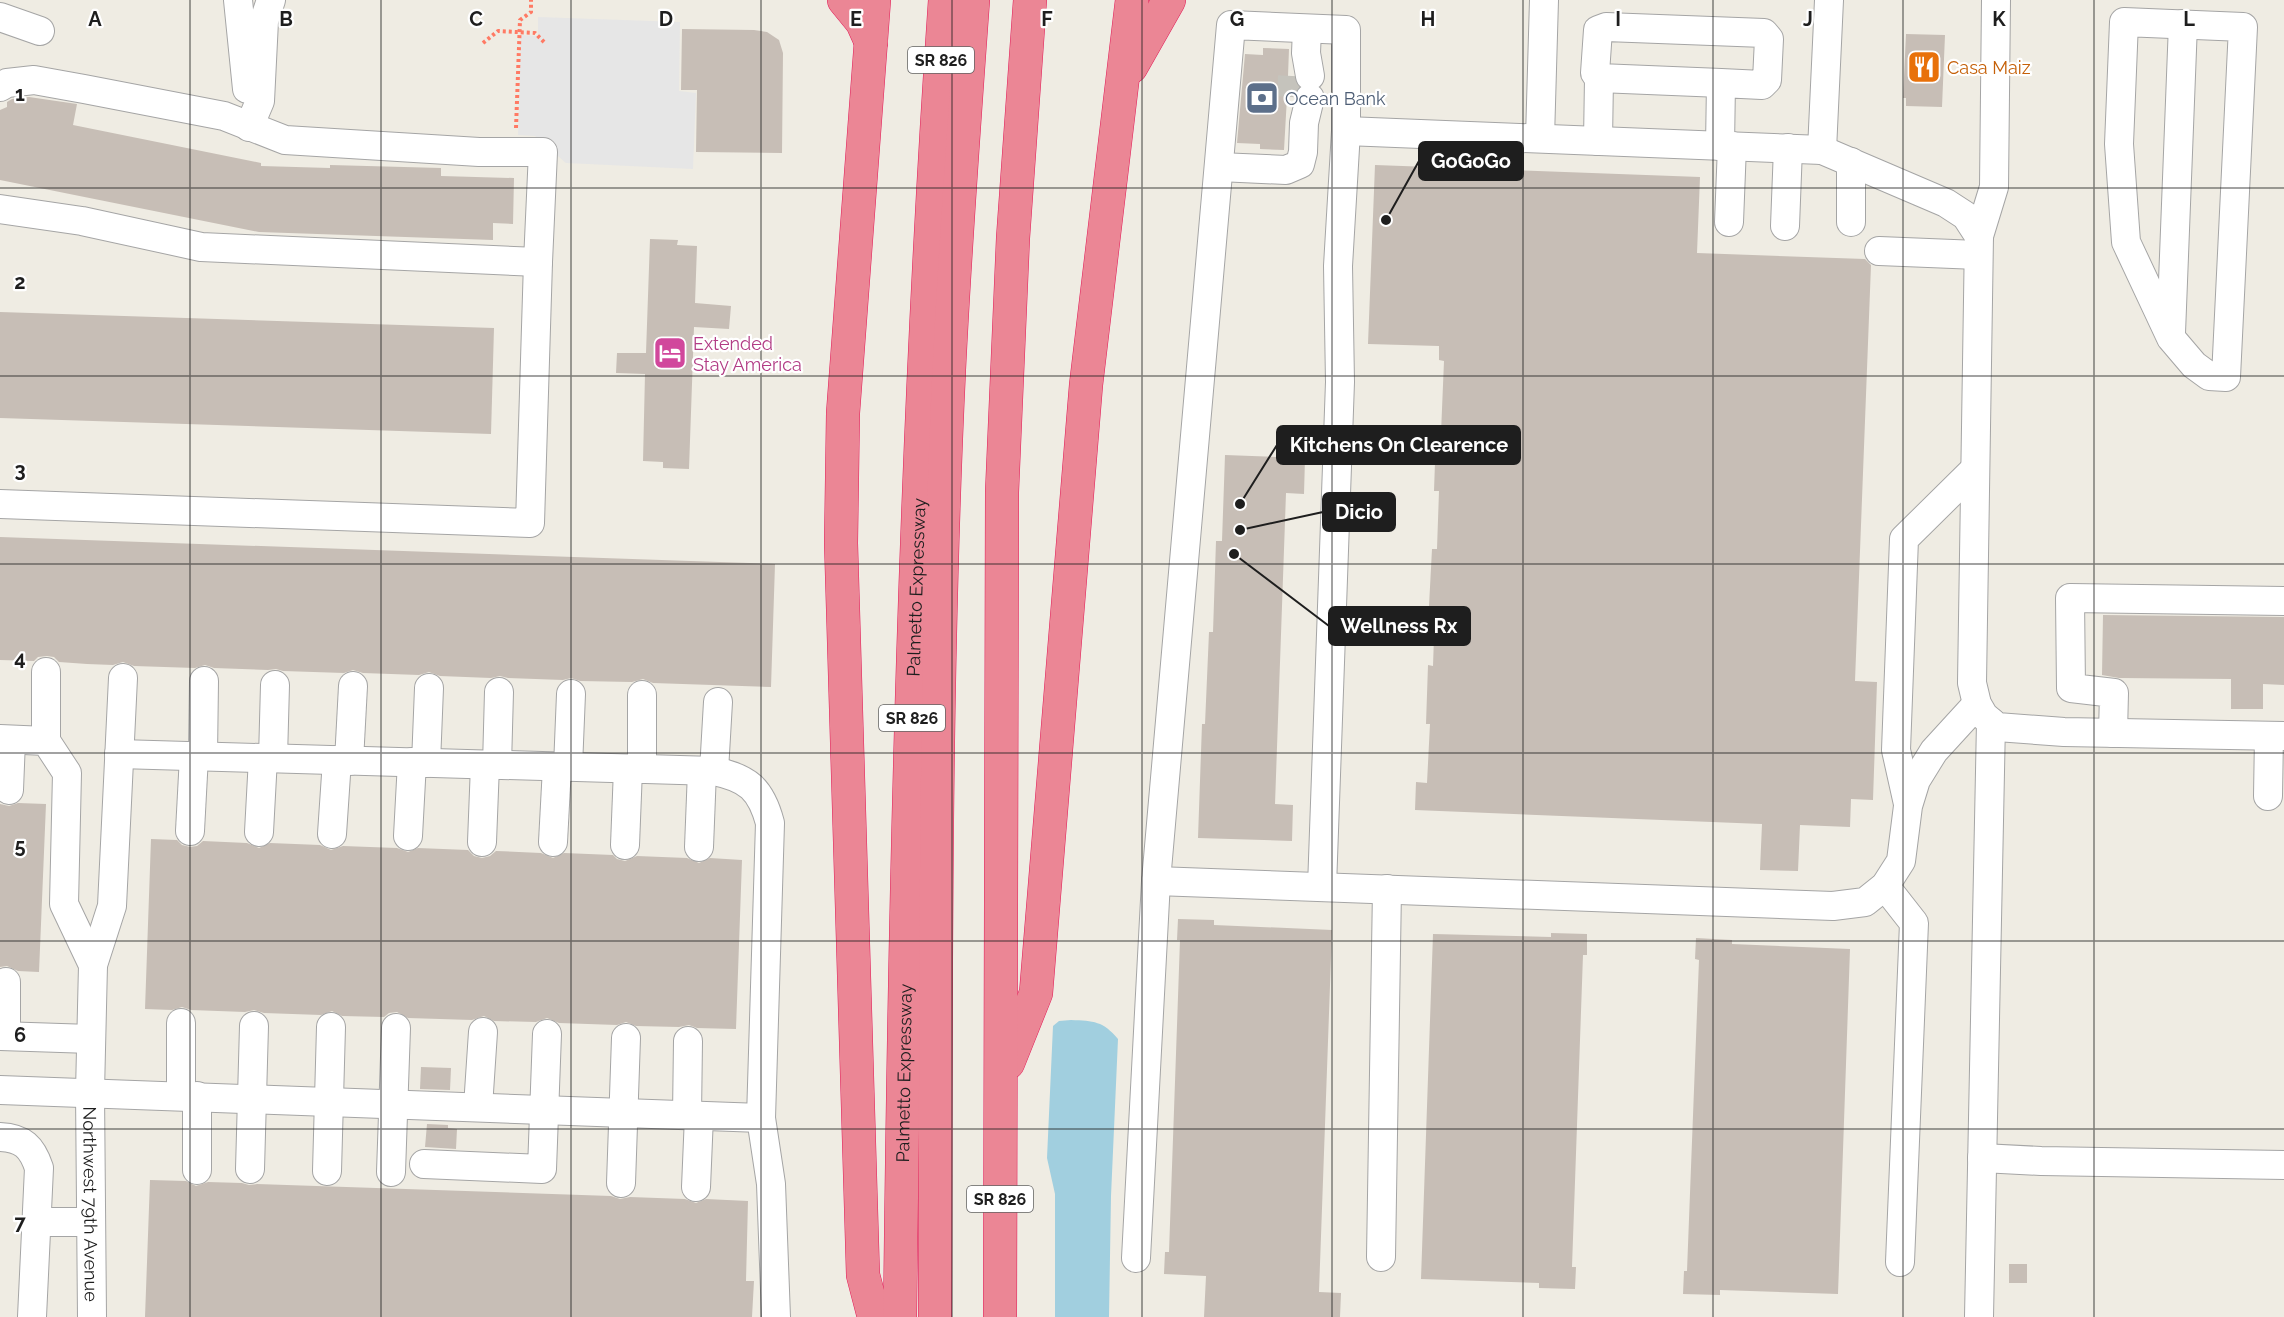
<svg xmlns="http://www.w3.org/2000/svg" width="2284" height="1317" font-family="Raleway,sans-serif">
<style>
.parking{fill:#e6e6e6}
.water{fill:#a1cfdf}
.building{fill:#c7beb6}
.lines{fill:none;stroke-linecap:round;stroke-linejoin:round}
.minor-tunnel{stroke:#c5c3bc;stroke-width:28;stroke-dasharray:28 14;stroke-linecap:butt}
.minor-casing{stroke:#a5a5a5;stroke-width:30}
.highway-casing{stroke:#e21b58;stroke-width:34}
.path{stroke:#ff7a64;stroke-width:4;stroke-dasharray:3 3;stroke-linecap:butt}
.minor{stroke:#fff;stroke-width:28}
.highway{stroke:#eb8695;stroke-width:33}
.grid{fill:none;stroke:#1e1e1e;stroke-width:1.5;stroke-opacity:0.55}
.labels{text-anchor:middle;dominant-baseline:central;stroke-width:4.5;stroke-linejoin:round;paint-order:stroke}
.shield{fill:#fff;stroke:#626262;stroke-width:1.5}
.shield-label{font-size:16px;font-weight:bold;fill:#1e1e1e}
.food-label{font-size:18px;fill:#c56008;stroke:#fff;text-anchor:start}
.service-label{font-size:18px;fill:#4e5e75;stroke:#fff;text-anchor:start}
.hotel-label{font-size:18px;fill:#b23c85;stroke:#fff;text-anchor:start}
.street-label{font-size:18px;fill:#1e1e1e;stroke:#fff}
.grid-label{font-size:20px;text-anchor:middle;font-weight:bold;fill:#1e1e1e;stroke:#fff;stroke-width:4.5;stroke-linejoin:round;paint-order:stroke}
.leader{fill:none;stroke:#1e1e1e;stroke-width:2}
.callout-dot{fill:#1e1e1e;stroke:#fff;stroke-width:2}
.callout{fill:#1e1e1e;stroke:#1e1e1e;stroke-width:2}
.callout-label{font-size:20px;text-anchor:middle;font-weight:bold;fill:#fff}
</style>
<rect width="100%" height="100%" fill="#efece3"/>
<polygon class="parking" points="538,17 680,22 679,91 696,93 693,169 566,163 535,136 518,135 521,35 538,36"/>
<path class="water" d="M1071 1020C1094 1021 1103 1021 1118 1039L1111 1196 1109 1317H1055V1194L1047 1158 1053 1026 1059 1021Z"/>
<g class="building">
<polygon points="682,29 754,30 767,32 779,40 783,53 782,153 696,152 697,90 681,90"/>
<polygon points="1906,34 1945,35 1942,107 1906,106 1906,98 1903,98"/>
<polygon points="1263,48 1289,49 1288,76 1293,76 1298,87 1293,97 1287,97 1284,150 1260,149 1260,144 1237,143 1245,54 1263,55"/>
<polygon points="29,97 77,104 73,125 261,163 261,166 330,168 330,165 441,168 441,176 514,178 513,224 493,223 493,240 259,232 0,180 0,110 7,107 7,102 12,99"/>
<polygon points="1375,165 1700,177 1697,253 1865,259 1871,265 1855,681 1877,682 1873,800 1851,799 1850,827 1800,825 1798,871 1760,870 1762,824 1415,810 1416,782 1427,783 1430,724 1426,724 1428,665 1433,666 1435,607 1429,606 1432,549 1437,549 1439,491 1434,491 1436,433 1441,433 1444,361 1439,360 1439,346 1368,344"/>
<polygon points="650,239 678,240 677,245 697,246 695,303 731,306 729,329 694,327 689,469 663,468 663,462 643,461 645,374 616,373 617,353 646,353"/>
<polygon points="0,312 494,328 491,434 0,418"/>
<polygon points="1225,455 1305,458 1304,494 1286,493 1275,804 1293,805 1292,841 1198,838 1202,724 1205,724 1209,632 1213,632 1216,541 1222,541"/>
<polygon points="0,537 775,564 771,687 653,683 643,679 632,682 580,681 571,678 563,680 508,678 500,676 491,678 440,676 429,672 419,675 363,673 353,670 344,673 283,671 276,669 268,670 214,668 205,665 195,668 134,666 123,662 113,665 87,664 59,662 54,657 47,656 38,657 34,661 0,660"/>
<polygon points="2103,615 2284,617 2284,685 2263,684 2263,709 2231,709 2231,679 2119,678 2102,675"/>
<polygon points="18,803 46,804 39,972 18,971 7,966 0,967 0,804 9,806"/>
<polygon points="151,839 177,840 182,845 190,847 197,846 203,841 247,843 259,848 270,843 320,845 331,850 343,846 397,848 408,852 418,848 468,850 474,856 482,858 490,856 496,851 541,853 553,858 564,853 613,855 617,859 625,861 637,856 687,858 699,863 710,858 742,860 736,1029 697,1028 689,1025 679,1027 636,1026 626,1022 617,1025 559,1023 547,1018 536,1022 494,1021 484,1016 472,1020 408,1018 397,1012 389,1013 384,1017 342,1016 332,1011 321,1015 264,1013 254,1010 245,1012 191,1010 182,1007 172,1010 145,1009"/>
<polygon points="1178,919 1214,920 1214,925 1332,930 1319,1292 1341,1293 1340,1317 1204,1317 1206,1276 1164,1274 1165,1252 1169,1252 1180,940 1177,940"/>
<polygon points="1551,933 1587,934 1587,955 1583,955 1572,1267 1576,1267 1575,1289 1539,1288 1539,1283 1421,1279 1433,934 1551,937"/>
<polygon points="1696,938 1732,940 1732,944 1850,949 1838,1294 1720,1290 1720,1295 1683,1294 1684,1271 1687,1271 1699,960 1695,959"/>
<polygon points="421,1067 451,1068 450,1090 420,1089"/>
<polygon points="427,1124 448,1125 448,1128 457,1129 456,1149 425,1147"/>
<polygon points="150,1180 186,1181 196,1186 208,1182 242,1183 249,1185 257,1184 611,1196 620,1199 630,1197 685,1199 696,1203 706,1199 748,1201 746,1281 754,1281 752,1317 145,1317"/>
<rect x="2009" y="1264" width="18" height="19"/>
</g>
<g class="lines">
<polyline class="minor-tunnel" points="1291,97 1292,76"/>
<defs>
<g id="minor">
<polyline points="238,0 247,89"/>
<polyline points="0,17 40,31"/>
<polygon points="2124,22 2243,27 2226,377 2209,376 2194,365 2171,338 2126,242 2119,144"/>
<polyline points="1307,29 1306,53 1310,76"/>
<polyline points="0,87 7,83 34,80 84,89 224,116 285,140 479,152 543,152 538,262 530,523 0,504"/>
<polyline points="249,127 260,101 264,21 271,0"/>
<polyline points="1346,131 1822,150 1946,203 1966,216 1979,236 1972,683 1977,704 1984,716 1997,727 2064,732 2284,736"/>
<polyline points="1540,138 1544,0"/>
<polyline points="1598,141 1599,78"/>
<polyline points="1720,146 1721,83 1762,85 1767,80 1769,39 1764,33 1606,27 1598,30 1595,73 1599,78 1721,83"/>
<polyline points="1822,150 1829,0"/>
<polyline points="1219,167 1286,170 1300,164 1303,152 1304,123 1310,98"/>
<polyline points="0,209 82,221 201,247 538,262"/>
<polyline points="1729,222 1732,146"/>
<polyline points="1851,222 1851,162"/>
<polyline points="1785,226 1788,148"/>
<polyline points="1979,236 1994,187 1996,0"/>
<polyline points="1879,251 1978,255"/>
<polyline points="2171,333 2183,24"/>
<polyline points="46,672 46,741"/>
<polyline points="2113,733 2114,693 2071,688 2070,598 2284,601"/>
<path id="s1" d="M0 739 46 741 67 773 64 904 93 965 90 1092 92 1317"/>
<polyline points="119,754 714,771 718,702"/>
<polyline points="203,756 204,681"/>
<polyline points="273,758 275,685"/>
<polyline points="349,761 353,686"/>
<polyline points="426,763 429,688"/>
<polyline points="497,765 499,692"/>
<polyline points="568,767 571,694"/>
<polyline points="642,769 642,695"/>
<path d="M714 771C748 778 761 789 770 823L761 1118 771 1184 776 1317"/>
<polyline points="9,790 11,740"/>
<polyline points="2268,796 2269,736"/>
<polyline points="1908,804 1896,750 1904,539 1975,469"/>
<polyline points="190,831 194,756"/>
<polyline points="259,832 263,758"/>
<polyline points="332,834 337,760"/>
<polyline points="408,836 412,762"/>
<polyline points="482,842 485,765"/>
<polyline points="553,842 557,767"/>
<polyline points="625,845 628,769"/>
<polyline points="699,847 702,771"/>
<polyline points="1156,881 1833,906 1865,902 1885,886 1901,861 1908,806 1916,780 1934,751 1977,704"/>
<polyline points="1885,886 1914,923 1900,1262"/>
<polyline points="93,965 112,906 123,678"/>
<polyline points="0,1036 91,1039"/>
<polyline points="6,1036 6,982"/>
<polyline points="0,1090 761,1118"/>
<polyline points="181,1096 181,1023"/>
<polyline points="478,1107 483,1032"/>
<polyline points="687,1115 688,1041"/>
<path d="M0 1137C23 1138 32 1147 39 1168L32 1317"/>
<polyline points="1982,1158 2041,1161 2284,1165"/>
<polyline points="424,1164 542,1169 547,1034"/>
<polyline points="250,1169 254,1026"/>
<polyline points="197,1170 197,1096"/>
<polyline points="327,1171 331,1027"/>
<polyline points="391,1172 396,1028"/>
<polyline points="621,1183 626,1038"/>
<polyline points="696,1187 699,1116"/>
<polyline points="36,1222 91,1222"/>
<polyline points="1381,1257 1387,889"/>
<polyline points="1136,1258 1156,881 1231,25 1346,30 1346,131 1338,266 1340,382 1322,887"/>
<polyline points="1979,1317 1991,722"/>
</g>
<g id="highway">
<polyline points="844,0 862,22 871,42"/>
<polyline points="874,0 843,413 841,543 863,1275 874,1317"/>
<polyline points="1131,67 1169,0"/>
<polyline points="1008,1063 1036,993 1086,385 1132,0"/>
<path id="s2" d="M900 1317C905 878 915 438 945 0"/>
<path d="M935 1317C936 1002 934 685 949 370 955 247 964 123 973 0"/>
<polyline points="1000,1317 1002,492 1013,238 1030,0"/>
</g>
</defs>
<use href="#minor" class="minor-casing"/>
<use href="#highway" class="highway-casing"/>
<g class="path">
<polyline points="483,43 498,31 535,33 546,44"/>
<polyline points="516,128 520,20 531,12 531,0"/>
</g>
<use href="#minor" class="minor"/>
<use href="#highway" class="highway"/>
</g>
<path class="grid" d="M190 0V1317M381 0V1317M571 0V1317M761 0V1317M952 0V1317M1142 0V1317M1332 0V1317M1523 0V1317M1713 0V1317M1903 0V1317M2094 0V1317M0 188H2284M0 376H2284M0 564H2284M0 753H2284M0 941H2284M0 1129H2284"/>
<defs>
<symbol id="restaurant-square" viewBox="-11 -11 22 22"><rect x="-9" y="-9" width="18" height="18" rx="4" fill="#e8710a" stroke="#fff"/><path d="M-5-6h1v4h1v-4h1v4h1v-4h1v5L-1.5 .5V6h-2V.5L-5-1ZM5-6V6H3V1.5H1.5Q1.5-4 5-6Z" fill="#fff"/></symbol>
<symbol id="bank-square" viewBox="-11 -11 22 22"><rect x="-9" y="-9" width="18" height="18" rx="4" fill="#5c6f8a" stroke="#fff"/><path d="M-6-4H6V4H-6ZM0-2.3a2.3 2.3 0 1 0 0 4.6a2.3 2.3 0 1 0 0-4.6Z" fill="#fff"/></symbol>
<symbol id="hotel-square" viewBox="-11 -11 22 22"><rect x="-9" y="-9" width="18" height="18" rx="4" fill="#d1479c" stroke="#fff"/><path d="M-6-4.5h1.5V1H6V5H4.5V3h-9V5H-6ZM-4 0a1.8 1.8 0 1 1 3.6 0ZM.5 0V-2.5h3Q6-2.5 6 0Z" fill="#fff"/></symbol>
</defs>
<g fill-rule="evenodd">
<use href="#restaurant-square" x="1905" y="48" width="38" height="38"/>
<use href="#bank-square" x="1243" y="79" width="38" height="38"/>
<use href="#hotel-square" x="651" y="334" width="38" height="38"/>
</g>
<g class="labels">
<g class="shield">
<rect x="908" y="47" width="66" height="26" rx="4.5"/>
<rect x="879" y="705" width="66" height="26" rx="4.5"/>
<rect x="967" y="1186" width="66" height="26" rx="4.5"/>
</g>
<g class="shield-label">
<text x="941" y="60">SR 826</text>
<text x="912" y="718">SR 826</text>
<text x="1000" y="1199">SR 826</text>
</g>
<g class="food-label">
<text x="1947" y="67">Casa Maiz</text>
</g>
<g class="service-label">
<text x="1285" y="98">Ocean Bank</text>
</g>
<g class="hotel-label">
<text x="693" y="343">Extended<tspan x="693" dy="21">Stay America</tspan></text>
</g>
<g class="street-label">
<text stroke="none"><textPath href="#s2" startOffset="730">Palmetto Expressway</textPath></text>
<text stroke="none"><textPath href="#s2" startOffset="244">Palmetto Expressway</textPath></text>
<text stroke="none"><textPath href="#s1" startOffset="522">Northwest 79th Avenue</textPath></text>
</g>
</g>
<g class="grid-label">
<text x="95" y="26">A</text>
<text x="286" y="26">B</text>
<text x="476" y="26">C</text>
<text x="666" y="26">D</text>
<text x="856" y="26">E</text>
<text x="1047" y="26">F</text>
<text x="1237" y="26">G</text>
<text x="1428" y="26">H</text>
<text x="1618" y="26">I</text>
<text x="1808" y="26">J</text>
<text x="1999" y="26">K</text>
<text x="2189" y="26">L</text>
<text x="20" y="101">1</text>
<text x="20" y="289">2</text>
<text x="20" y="477">3</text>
<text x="20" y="665">4</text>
<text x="20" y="853">5</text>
<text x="20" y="1042">6</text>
<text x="20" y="1230">7</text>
</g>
<path class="leader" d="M1386 220L1419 161M1240 504L1277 445M1240 530L1323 512M1234 554L1329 626"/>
<g class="callout-dot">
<circle cx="1386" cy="220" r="6"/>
<circle cx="1240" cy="504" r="6"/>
<circle cx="1240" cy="530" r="6"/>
<circle cx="1234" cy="554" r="6"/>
</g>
<g class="callout">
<rect x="1419" y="142" width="104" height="38" rx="6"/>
<rect x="1277" y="426" width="243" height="38" rx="6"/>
<rect x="1323" y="493" width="72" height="38" rx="6"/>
<rect x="1329" y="607" width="141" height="38" rx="6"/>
</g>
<g class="callout-label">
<text x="1471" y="168">GoGoGo</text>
<text x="1399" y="452">Kitchens On Clearence</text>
<text x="1359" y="519">Dicio</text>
<text x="1399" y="633">Wellness Rx</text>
</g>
</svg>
